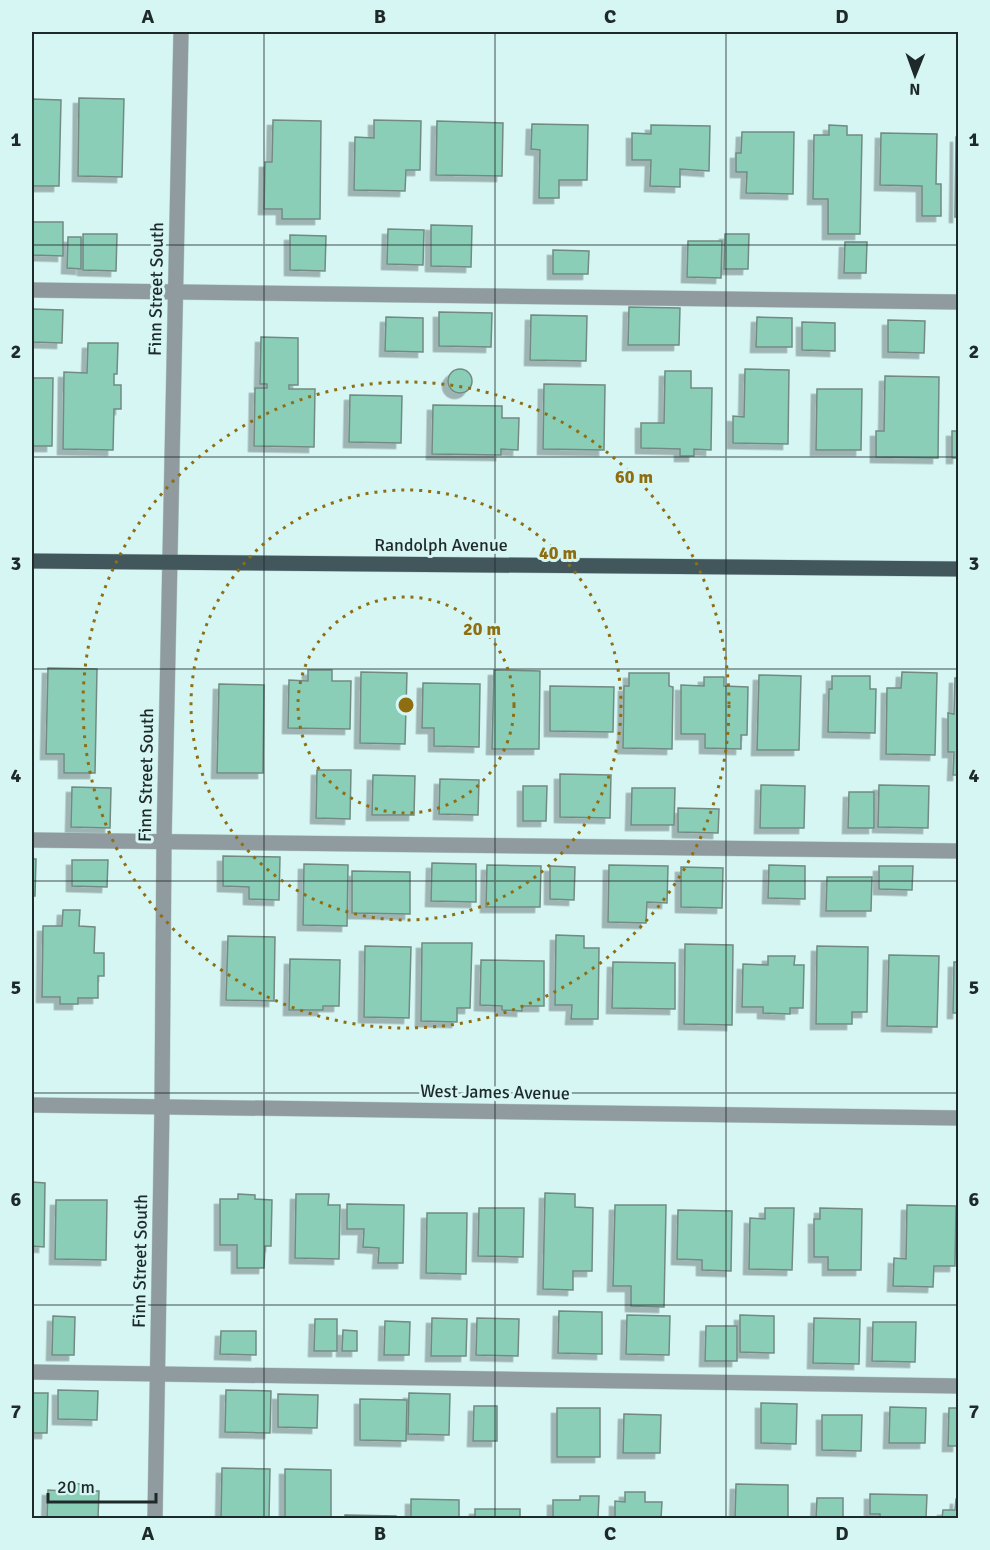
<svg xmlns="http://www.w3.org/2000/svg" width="990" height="1550" font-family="Signika,sans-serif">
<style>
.building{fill:#8aceb8;stroke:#718b82;stroke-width:1.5;filter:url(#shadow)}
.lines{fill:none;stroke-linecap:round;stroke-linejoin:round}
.minor-casing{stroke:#b5d1d0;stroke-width:16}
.major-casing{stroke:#b5d1d0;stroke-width:16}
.minor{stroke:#8f9b9e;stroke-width:15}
.major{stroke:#41575c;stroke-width:15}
.grid{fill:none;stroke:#1e2a2a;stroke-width:1.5;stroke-opacity:0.55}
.ring{fill:none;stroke:#8e6e11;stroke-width:3;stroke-dasharray:3 6}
.labels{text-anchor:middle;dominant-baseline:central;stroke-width:6;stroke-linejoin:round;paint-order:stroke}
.street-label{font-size:18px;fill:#1e2a2a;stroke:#d6f6f4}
.centre{fill:#8e6e11;stroke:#d6f6f4;stroke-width:3}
.ring-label{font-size:18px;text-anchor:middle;font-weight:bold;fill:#8e6e11;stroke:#d6f6f4;stroke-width:6;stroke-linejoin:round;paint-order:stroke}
.neatline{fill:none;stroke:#1e2a2a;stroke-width:2}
.grid-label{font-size:20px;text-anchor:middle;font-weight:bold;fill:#1e2a2a}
</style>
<defs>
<filter id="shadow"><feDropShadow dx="-5.5" dy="5.5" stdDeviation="0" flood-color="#0004"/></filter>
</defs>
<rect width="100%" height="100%" fill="#d6f6f4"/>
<g class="building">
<polygon points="79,98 124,99 122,177 78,176"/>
<polygon points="32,99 61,100 59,186 32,186"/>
<polygon points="273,120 321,121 320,219 282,219 282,209 264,209 265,162 272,162"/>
<polygon points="374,120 421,121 420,170 406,170 405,191 354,190 355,137 374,138"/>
<polygon points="437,121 503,123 502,176 436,175"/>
<polygon points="532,124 588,125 587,180 559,180 559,198 539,198 540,150 531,149"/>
<polygon points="651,125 710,126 709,171 680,169 680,187 650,186 651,160 632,160 632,133 651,134"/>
<polygon points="829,125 847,126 847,135 862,135 860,234 828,234 828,199 813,199 814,135 829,135"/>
<polygon points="742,132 794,132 793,194 746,193 747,172 736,172 736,153 741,153"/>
<polygon points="881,133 937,134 936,184 941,184 941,216 922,216 922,186 880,185"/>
<polygon points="956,137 958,137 958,217 955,217"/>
<polygon points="32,222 63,222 63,256 32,255"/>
<polygon points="431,225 472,226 471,267 431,266"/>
<polygon points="388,229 424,230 423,265 387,264"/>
<polygon points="83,234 117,234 116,271 83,270"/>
<polygon points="725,234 749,234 748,269 724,269"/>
<polygon points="290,235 326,236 325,271 290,270"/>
<polygon points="68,237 81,237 81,269 67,268"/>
<polygon points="688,241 722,241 721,278 687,277"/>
<polygon points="845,242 867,242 866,273 844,273"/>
<polygon points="553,250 589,251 588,274 553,274"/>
<polygon points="629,307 680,308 679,345 628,345"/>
<polygon points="32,309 63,310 62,343 32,342"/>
<polygon points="439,312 492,313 491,347 439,346"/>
<polygon points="531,315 587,316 586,361 530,360"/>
<polygon points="386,317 423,318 423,352 385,351"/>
<polygon points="757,317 792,318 792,347 756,347"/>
<polygon points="888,320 925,321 924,353 888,352"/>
<polygon points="802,322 835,323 835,351 802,350"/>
<polygon points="261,337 298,338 298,385 289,385 289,389 315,389 314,447 254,446 255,388 267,388 267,384 260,384"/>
<polygon points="88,343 118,343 117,374 114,374 114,385 121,385 121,409 114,409 113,450 63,449 64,372 87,373"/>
<polygon points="745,369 789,370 788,444 733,443 733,416 744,417"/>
<circle cx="460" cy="381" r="12"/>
<polygon points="665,371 691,371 691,388 712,388 711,450 694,449 694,456 680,456 680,449 641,448 641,423 664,423"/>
<polygon points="885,376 939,377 938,458 876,457 876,431 884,431"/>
<polygon points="32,378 53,378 52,446 32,446"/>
<polygon points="544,384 605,385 604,450 543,449"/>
<polygon points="817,389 862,389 861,450 816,450"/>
<polygon points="350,395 402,396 401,443 349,442"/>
<polygon points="433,405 502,406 502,418 519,418 518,450 501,449 501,455 432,454"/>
<rect x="952" y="431" width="6" height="27"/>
<polygon points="48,668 97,669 95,773 64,773 64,754 46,754"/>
<polygon points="308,670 332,670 332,681 351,681 350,729 288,728 289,680 308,681"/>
<polygon points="494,670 540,671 539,749 492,749"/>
<polygon points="361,672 407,673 405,744 360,743"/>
<polygon points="902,672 937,673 935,755 886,754 887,688 901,688"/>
<polygon points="629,673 669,673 669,686 673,687 672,749 623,748 624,686 629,686"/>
<polygon points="759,675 801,676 799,750 757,750"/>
<polygon points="832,676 870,676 870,689 876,689 875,733 828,732 829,689 832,689"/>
<polygon points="704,677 724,677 724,686 748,687 747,735 741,735 741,749 705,748 705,734 681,734 681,685 704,686"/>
<polygon points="955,678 958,678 958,775 953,775 954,752 948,752 948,713 954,714"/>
<polygon points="423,683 480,684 479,747 434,746 434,728 422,728"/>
<polygon points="219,684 264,685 263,773 217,773"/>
<polygon points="550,686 614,687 613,732 550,731"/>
<polygon points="317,770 351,770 350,819 316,818"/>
<polygon points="560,774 611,775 610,818 560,817"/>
<polygon points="373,775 415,776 414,815 372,815"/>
<polygon points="440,779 479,780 478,815 439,814"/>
<polygon points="761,785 805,786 804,828 760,828"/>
<polygon points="879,785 929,786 928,828 878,827"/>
<polygon points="523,786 547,786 546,821 523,821"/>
<polygon points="72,787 111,788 110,828 71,827"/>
<polygon points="632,788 675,788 674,825 631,825"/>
<polygon points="849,792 874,792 874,828 848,828"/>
<polygon points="678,808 719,809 718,833 678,832"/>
<polygon points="223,856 280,857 279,900 249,899 249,887 223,886"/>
<polygon points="32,859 36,859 35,896 32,896"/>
<polygon points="72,860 108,860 107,887 72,886"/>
<polygon points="432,863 476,864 476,902 431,901"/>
<polygon points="304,864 348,865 347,926 303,925"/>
<polygon points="487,865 541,866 540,907 486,907"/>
<polygon points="609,865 668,866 667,903 647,902 646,923 608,922"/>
<polygon points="769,865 805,866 805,899 768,898"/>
<polygon points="550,866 575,867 574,900 550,899"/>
<polygon points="879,866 913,866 912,890 879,889"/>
<polygon points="681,867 723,868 722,908 681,907"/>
<polygon points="352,871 410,872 410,914 352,913"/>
<polygon points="827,877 872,877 871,911 826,911"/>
<polygon points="63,910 80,910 79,926 95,927 94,953 104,953 104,976 98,976 98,998 78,998 78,1004 60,1004 60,997 42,997 43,926 62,926"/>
<polygon points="556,935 584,936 584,948 599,948 598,1019 571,1019 572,1005 555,1005"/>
<polygon points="228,936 275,937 274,1001 226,1000"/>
<polygon points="422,943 472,943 470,1008 457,1008 457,1022 421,1021"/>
<polygon points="685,944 733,945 732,1025 684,1024"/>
<polygon points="365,946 411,947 409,1018 364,1017"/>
<polygon points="817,946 868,947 867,1012 852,1012 852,1024 816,1024"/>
<polygon points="889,955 939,956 937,1027 887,1026"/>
<polygon points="768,956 795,956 794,965 804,965 803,1008 790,1008 790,1014 763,1013 763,1007 742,1007 743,964 768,965"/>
<polygon points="290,959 340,960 339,1006 323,1006 323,1010 289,1010"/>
<polygon points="481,960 544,961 544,1006 522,1006 522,1011 502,1010 502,1006 480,1005"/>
<polygon points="613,962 675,963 675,1009 612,1008"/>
<polygon points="954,962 958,962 958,1013 953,1013"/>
<polygon points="32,1182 45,1183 44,1247 32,1246"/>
<polygon points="545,1193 575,1194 575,1207 593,1208 592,1271 573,1271 573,1290 543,1289"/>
<polygon points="238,1194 255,1195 255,1199 272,1200 271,1246 265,1246 264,1268 237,1268 237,1245 220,1245 220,1199 238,1199"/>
<polygon points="296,1194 329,1194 328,1205 340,1205 339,1259 295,1258"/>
<polygon points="56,1200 107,1200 106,1260 55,1259"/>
<polygon points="347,1204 404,1205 403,1263 378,1263 379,1248 363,1247 364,1229 347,1229"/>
<polygon points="615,1205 666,1205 664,1307 631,1306 631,1286 613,1286"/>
<polygon points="907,1205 956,1206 955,1266 934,1266 933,1287 893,1286 894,1258 906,1259"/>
<polygon points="479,1208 524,1208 523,1257 478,1256"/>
<polygon points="765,1208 794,1208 792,1270 749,1269 750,1218 765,1219"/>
<polygon points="820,1208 862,1209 861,1270 828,1270 828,1257 814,1257 814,1219 820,1219"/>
<polygon points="678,1210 732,1211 731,1271 702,1270 702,1260 677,1259"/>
<polygon points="427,1213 467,1213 466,1274 426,1273"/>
<polygon points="559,1311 602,1312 602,1354 558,1353"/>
<polygon points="627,1315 670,1316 669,1355 626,1354"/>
<polygon points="740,1315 774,1316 774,1353 740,1352"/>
<polygon points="53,1316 75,1317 74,1355 52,1355"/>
<polygon points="432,1318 467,1319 466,1356 431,1356"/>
<polygon points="477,1318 519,1319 518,1356 476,1355"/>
<polygon points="814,1318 860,1319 859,1364 813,1363"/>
<polygon points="315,1319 337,1319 337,1351 314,1351"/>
<polygon points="385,1321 410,1322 409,1355 384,1355"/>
<polygon points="873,1322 916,1322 915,1362 872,1361"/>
<polygon points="706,1326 737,1326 737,1361 705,1361"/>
<polygon points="343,1330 357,1331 357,1351 342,1351"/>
<polygon points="221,1331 256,1331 256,1355 220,1354"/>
<polygon points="58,1390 98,1391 97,1420 58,1419"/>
<polygon points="226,1390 271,1391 270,1433 225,1432"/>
<polygon points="32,1393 48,1393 47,1433 32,1433"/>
<polygon points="409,1393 450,1394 449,1435 408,1434"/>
<polygon points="278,1394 318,1395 317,1428 278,1427"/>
<polygon points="360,1399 407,1400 406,1441 360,1440"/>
<polygon points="761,1403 797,1404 796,1444 761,1443"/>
<polygon points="474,1406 497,1406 497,1441 473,1441"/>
<polygon points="890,1407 926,1408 925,1443 889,1443"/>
<rect x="557" y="1408" width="43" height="49"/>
<polygon points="949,1408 958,1408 958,1446 948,1446"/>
<polygon points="624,1414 661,1415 660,1453 623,1453"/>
<polygon points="822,1415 862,1415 861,1451 822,1450"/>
<polygon points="222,1468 270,1469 269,1518 221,1518"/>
<polygon points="285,1469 331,1470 331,1518 285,1518"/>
<polygon points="64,1483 81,1484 81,1491 99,1491 98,1518 47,1518 48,1490 64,1491"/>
<polygon points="736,1484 788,1485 788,1518 735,1518"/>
<polygon points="625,1492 645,1492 645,1502 662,1502 661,1518 615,1518 615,1501 625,1502"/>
<polygon points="870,1494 927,1495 926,1518 880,1518 880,1514 870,1514"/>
<polygon points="580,1496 599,1496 598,1518 553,1518 553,1500 580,1500"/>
<polygon points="817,1498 843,1498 843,1518 816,1518"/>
<polygon points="411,1499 459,1500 459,1518 411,1518"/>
<polygon points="956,1499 958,1499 958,1518 942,1518 943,1510 955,1510"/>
<rect x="475" y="1509" width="45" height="9"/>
<polygon points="345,1515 396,1516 396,1518 345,1518"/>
</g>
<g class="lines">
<defs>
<g id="minor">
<polyline points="32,290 958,302"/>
<polyline points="32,840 958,851"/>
<polyline points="32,1105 958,1118"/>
<polyline points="32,1372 958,1386"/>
<polyline points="155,1518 162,1107 164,842 181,32"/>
</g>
<polyline id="major" points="32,561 958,569"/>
</defs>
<use href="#minor" class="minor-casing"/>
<use href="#major" class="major-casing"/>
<use href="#minor" class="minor"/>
<use href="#major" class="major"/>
</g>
<path class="grid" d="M264 32V1518M495 32V1518M726 32V1518M32 245H958M32 457H958M32 669H958M32 881H958M32 1093H958M32 1305H958"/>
<g class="ring">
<circle cx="406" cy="705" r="108"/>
<circle cx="406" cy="705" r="215"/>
<circle cx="406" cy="705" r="323"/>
</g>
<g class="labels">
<g class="street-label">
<text transform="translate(156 289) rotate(-89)">Finn Street South</text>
<text x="441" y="545">Randolph Avenue</text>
<text transform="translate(146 775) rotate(-89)">Finn Street South</text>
<text transform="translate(495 1092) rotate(1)">West James Avenue</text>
<text transform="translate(140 1261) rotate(-89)">Finn Street South</text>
</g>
</g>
<circle cx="406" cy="705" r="9" class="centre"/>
<g class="ring-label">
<text x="634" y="483">60 m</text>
<text x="558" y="559">40 m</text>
<text x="482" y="635">20 m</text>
</g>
<rect width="990" height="1550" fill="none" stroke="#d6f6f4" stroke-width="66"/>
<g transform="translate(915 75) rotate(181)" stroke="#d6f6f4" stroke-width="4.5" paint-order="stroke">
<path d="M0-4.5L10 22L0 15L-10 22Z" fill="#1e2a2a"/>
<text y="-9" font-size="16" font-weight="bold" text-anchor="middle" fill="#1e2a2a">N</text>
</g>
<path d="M48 1493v9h108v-9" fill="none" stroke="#1e2a2a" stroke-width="3"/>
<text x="57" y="1493" font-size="18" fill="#1e2a2a" stroke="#d6f6f4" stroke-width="4.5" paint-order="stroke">20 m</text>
<rect x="33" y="33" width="924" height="1484" class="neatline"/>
<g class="grid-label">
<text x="148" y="23">A</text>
<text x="380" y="23">B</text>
<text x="610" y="23">C</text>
<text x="842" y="23">D</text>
<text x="16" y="146">1</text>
<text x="974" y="146">1</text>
<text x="16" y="358">2</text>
<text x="974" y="358">2</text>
<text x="16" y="570">3</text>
<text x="974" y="570">3</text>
<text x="16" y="782">4</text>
<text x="974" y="782">4</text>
<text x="16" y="994">5</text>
<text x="974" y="994">5</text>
<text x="16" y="1206">6</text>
<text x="974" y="1206">6</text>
<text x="16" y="1418">7</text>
<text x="974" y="1418">7</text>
<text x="148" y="1540">A</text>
<text x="380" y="1540">B</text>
<text x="610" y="1540">C</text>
<text x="842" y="1540">D</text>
</g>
</svg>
